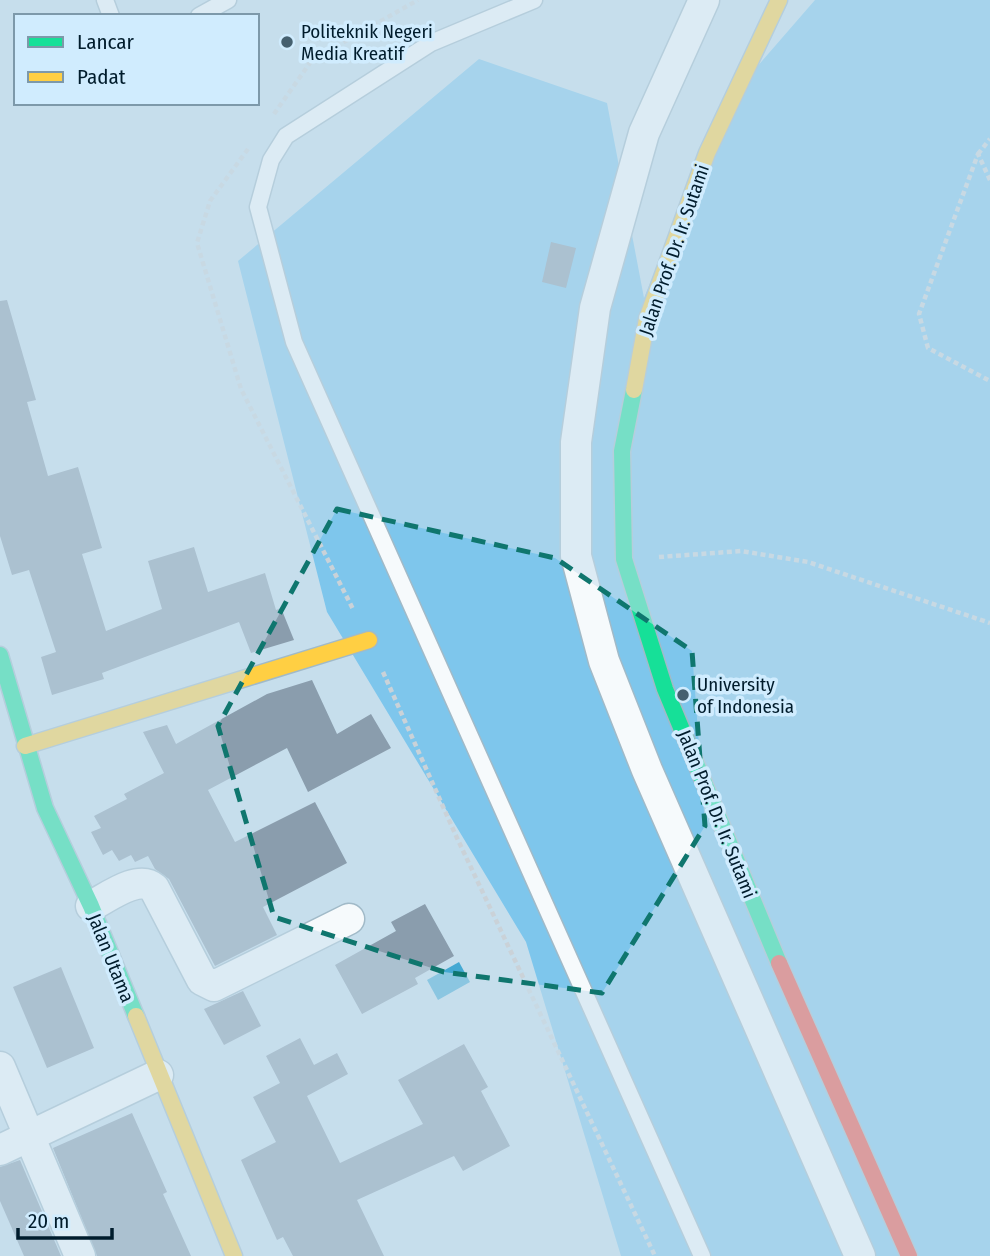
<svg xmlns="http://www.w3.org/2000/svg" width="990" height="1256" font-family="'Fira Sans Condensed',sans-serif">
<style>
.forest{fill:#7ec6ec}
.water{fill:#44a9d3}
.building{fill:#8a9dad}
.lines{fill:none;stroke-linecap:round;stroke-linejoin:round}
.lane-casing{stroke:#a1bac8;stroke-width:19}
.street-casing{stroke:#a1bac8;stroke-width:33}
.fast-casing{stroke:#a1bac8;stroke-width:19}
.slow-casing{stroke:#a1bac8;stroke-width:19}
.jam-casing{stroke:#a1bac8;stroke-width:19}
.path{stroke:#cad2d8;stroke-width:4.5;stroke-dasharray:5 3.5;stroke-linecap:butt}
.lane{stroke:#f6fafc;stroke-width:16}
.street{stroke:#f6fafc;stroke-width:30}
.fast{stroke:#16e098;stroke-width:16}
.slow{stroke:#ffcf43;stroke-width:16}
.jam{stroke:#f24e42;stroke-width:16}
.marked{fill:none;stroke:#0f766e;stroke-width:5;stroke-dasharray:14 9;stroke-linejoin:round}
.poi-dot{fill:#45606f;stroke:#d0ecfe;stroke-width:2.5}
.labels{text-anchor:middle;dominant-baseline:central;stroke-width:7;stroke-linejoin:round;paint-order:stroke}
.poi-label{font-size:19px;fill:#001c2c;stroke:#d0ecfe;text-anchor:start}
.street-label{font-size:19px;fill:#001c2c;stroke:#d0ecfe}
</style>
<rect width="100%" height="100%" fill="#c6deec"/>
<polygon class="forest" points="815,0 990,0 990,1256 621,1256 526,942 327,612 238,261 479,59 607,103 644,298 722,107"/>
<polygon class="water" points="459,962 470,982 438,1000 427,980"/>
<g class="building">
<polygon points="551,242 576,248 566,288 542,282"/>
<polygon points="7,300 36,400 27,402 48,476 78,467 102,548 82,554 106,631 162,609 148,561 194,547 208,592 265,573 276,610 281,608 294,640 251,653 239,622 102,673 104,679 52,695 41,657 56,652 29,570 12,575 0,536 0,301"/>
<polygon points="312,680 337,734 371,714 391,748 308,792 287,748 208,790 235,842 315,802 347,863 263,907 277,935 215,966 169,879 155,869 148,856 135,862 131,855 119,861 112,850 103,855 91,832 101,828 94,816 127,799 124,794 164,773 143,732 167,725 176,744 267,694"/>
<polygon points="425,904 454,956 415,978 418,984 362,1014 335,965 396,931 391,922"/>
<polygon points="61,967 94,1048 47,1068 13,987"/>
<polygon points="243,991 261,1026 224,1045 204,1009"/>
<polygon points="300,1038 314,1065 337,1053 348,1074 307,1096 340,1163 423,1124 398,1080 464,1044 488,1087 481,1091 510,1146 463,1171 454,1156 357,1200 384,1256 293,1256 283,1237 277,1240 241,1160 276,1142 253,1097 280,1083 266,1056"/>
<polygon points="132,1113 167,1192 163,1194 191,1256 97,1256 53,1148"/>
<polygon points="20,1160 61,1256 24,1256 0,1201 0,1167"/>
</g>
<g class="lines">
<defs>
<g id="lane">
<polyline points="105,0 111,16"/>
<polyline points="534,0 431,43 286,136 271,160 258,207 294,342 702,1256"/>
<polyline points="199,16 228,0"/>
</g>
<g id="street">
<polyline points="704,0 644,133 595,308 576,442 576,556 604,661 647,770 860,1256"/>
<path d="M91 906C107 898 138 874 154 888L202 980 214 986 349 919"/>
<polyline points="0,1067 80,1256"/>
<polyline points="0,1150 158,1075"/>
</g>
<g id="fast">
<polyline points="634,390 622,451 624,559 665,689 779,963"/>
<polyline points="0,655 45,808 91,906 136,1016"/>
</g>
<g id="slow">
<polyline points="634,390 647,319 707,153 779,0"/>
<polyline points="25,746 369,640"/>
<polyline points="136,1016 234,1256"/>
</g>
<polyline id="jam" points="779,963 909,1256"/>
</defs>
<use href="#lane" class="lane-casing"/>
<use href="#street" class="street-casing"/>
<use href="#fast" class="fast-casing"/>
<use href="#slow" class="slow-casing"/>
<use href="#jam" class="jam-casing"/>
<g class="path">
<polyline points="274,114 312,60 418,0"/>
<polyline points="248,149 210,201 197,243 241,389 354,611"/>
<polyline points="978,154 990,139"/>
<polyline points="990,180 978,154 919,314 928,348 990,381"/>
<polyline points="659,557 741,551 808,562 990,623"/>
<polyline points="383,672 457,838 655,1256"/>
</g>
<use href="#lane" class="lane"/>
<use href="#street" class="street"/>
<use href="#fast" class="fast"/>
<use href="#slow" class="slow"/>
<use href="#jam" class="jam"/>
</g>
<path d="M0 0H990V1256H0ZM337 509 555 558 692 651 705 826 602 993 444 972 274 917 218 726Z" fill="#c6deec" fill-opacity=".55" fill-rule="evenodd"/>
<path class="marked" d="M337 509 555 558 692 651 705 826 602 993 444 972 274 917 218 726Z"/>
<g class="poi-dot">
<circle cx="287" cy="42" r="7"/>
<circle cx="683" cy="695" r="7"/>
</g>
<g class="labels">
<g class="poi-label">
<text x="301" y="31">Politeknik Negeri<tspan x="301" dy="22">Media Kreatif</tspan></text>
<text x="697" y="684">University<tspan x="697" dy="22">of Indonesia</tspan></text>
</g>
<g class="street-label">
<text transform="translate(674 250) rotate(-71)">Jalan Prof. Dr. Ir. Sutami</text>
<text transform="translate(717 814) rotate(68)">Jalan Prof. Dr. Ir. Sutami</text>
<text transform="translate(111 958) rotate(68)">Jalan Utama</text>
</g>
</g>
<rect x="14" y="14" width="245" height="91" fill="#d0ecfe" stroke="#7d99aa" stroke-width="2"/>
<rect x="28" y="37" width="35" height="10" fill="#16e098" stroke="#7d99aa" stroke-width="2"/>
<text x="77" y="49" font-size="21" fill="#001c2c">Lancar</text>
<rect x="28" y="72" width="35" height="10" fill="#ffcf43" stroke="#7d99aa" stroke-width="2"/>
<text x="77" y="84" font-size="21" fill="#001c2c">Padat</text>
<path d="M18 1228v10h94v-10" fill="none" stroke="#001c2c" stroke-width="3.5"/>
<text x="28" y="1228" font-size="21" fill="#001c2c" stroke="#d0ecfe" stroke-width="5" paint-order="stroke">20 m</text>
</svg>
